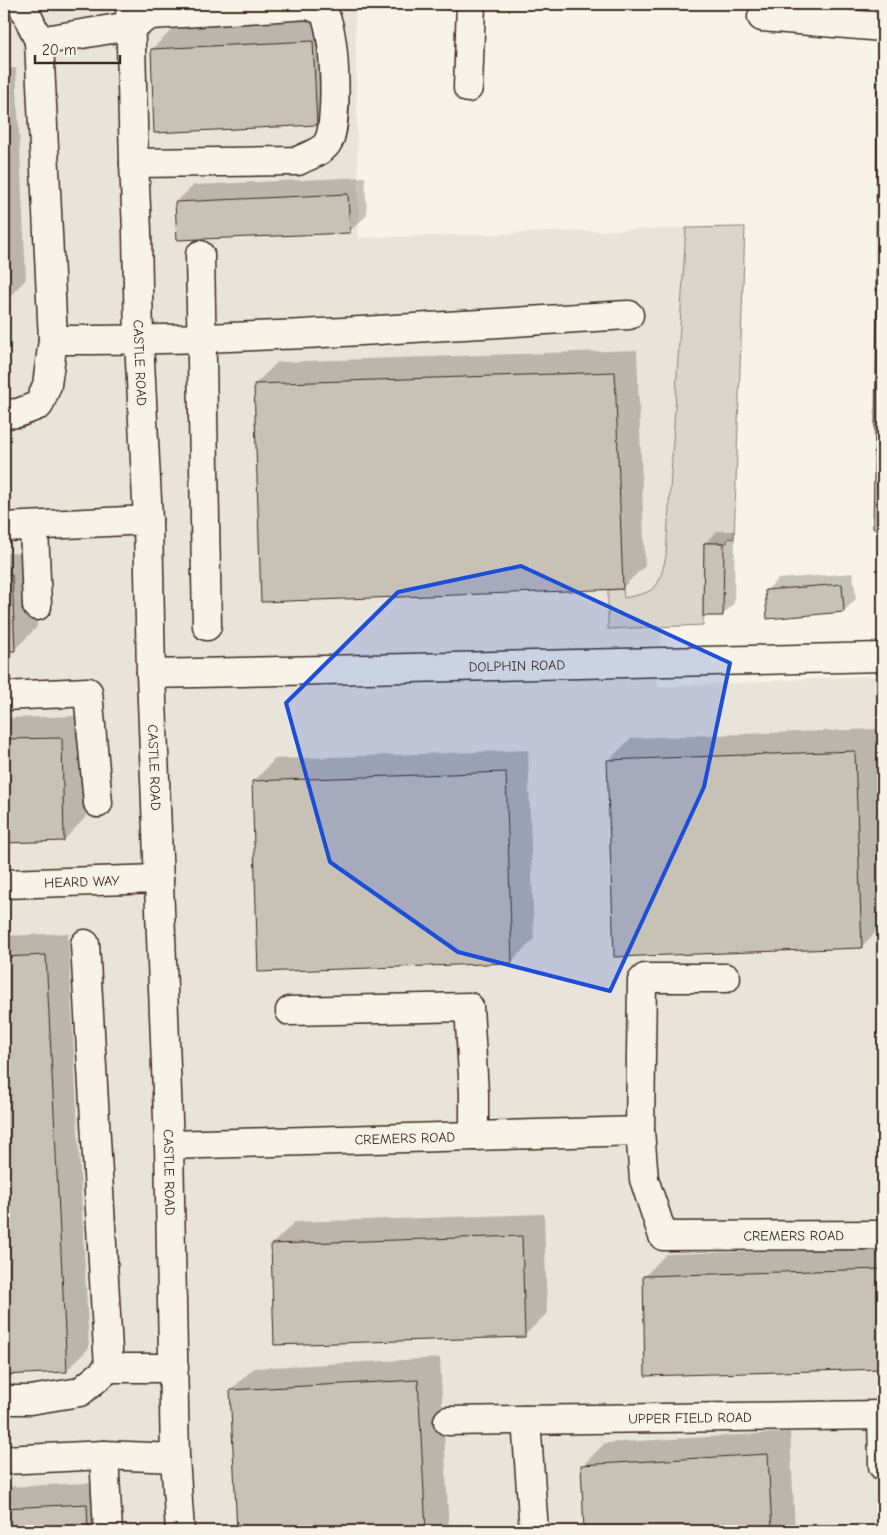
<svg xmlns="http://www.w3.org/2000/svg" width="887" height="1535" font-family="'Comic Neue',sans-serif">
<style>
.built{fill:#e9e4d9}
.green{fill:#dbd6cb;stroke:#8b8074}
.shadow{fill:#0003}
.building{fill:#c8c1b6;stroke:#3b2a1e}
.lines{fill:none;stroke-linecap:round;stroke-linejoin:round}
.minor-casing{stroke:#3b2a1e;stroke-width:31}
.major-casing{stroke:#3b2a1e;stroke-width:31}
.minor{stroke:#f7f3e8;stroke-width:28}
.major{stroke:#f7f3e8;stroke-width:28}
.marked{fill:#1d4ed8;fill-opacity:0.2;stroke:#1d4ed8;stroke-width:4;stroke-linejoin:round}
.labels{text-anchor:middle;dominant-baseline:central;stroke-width:4.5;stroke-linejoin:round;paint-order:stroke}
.street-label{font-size:14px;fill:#3b2a1e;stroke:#f7f3e8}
</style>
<rect width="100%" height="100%" fill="#f7f3e8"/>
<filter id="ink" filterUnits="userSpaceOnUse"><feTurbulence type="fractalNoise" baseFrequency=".02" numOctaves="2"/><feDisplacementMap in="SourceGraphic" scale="10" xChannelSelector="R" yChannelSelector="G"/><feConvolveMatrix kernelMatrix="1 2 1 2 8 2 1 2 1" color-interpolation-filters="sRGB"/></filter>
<g filter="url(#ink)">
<polygon class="built" points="4,4 355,4 359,238 686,228 658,687 883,675 883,1531 4,1531"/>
<path class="green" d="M745 227 734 539 728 538 727 543H704L703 625 608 629V590L623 589 624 598C658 591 658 590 666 556L686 228Z"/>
<g class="shadow">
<polygon points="336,19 339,101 317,124 152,49 175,27"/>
<polygon points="4,68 16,68 26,279 9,297 4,297"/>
<polygon points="883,78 883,290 878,290 878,83"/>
<polygon points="365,177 367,215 349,232 176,202 194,185"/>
<polygon points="883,306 883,527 874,527 879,311"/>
<polygon points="637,350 645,566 622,588 255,384 278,362"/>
<polygon points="717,531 735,531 734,603 723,615 705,543"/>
<polygon points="4,553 34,553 37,627 15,649 4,650"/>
<polygon points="853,573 856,599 844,611 766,591 778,579"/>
<polygon points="84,716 86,817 64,840 4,841 4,718"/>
<polygon points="877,729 883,925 861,947 608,761 631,738"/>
<polygon points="528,750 534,939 512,961 253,782 275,759"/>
<polygon points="68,933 89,1348 66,1371 4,1374 4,936"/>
<polygon points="544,1214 547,1313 524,1336 272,1244 295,1222"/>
<polygon points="883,1248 883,1368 647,1375 644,1277 666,1254"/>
<polygon points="440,1358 449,1531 239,1531 231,1390 254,1368"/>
<polygon points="790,1432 795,1531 586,1531 582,1466 605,1443"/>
<polygon points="109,1482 111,1531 4,1531 4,1487"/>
</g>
<g class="building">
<polygon points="313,41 317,125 154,133 151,49"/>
<polygon points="877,82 883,82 883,291 876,291"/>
<polygon points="4,184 9,298 4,298"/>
<polygon points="348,194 350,233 177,240 175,202"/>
<polygon points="877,310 883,310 883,528 873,528"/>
<polygon points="615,372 623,589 261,602 254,384"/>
<polygon points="704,543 724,543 723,616 703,616"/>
<polygon points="4,575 12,575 15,651 4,651"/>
<polygon points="842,584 844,612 767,619 765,590"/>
<polygon points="62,738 64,841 4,843 4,739"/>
<polygon points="855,751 862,948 614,957 607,760"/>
<polygon points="506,772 512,963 258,972 252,781"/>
<polygon points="46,955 67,1372 4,1375 4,957"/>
<polygon points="522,1236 525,1337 274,1345 271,1244"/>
<polygon points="883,1269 883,1369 645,1376 643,1276"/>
<polygon points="418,1380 426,1531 237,1531 230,1390"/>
<polygon points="768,1454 772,1531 584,1531 581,1465"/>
<polygon points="87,1504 88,1531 4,1531 4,1508"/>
</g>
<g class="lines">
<defs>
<g id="minor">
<polyline points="22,4 39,41"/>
<polyline points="762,17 883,27"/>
<polyline points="468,88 471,4"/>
<path d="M134 163 298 161C307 156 325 151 329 140 338 121 336 28 323 12 320 9 313 7 309 5L151 15 130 26 39 41 53 340C245 341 437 326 629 315"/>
<polyline points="200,255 207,626"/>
<polyline points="4,414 18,413 39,405 47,385 53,340"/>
<polyline points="4,527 148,520"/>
<polyline points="34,527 37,606"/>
<path id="s1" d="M151 674 883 657"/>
<polyline points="4,696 88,692 98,803"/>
<path id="s2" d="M4 884 159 879"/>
<polyline points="85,944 109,1368 174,1368"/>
<polyline points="290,1011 469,1007 474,1093 474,1136"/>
<path id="s3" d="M640 1131 644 1179 663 1236 883 1235"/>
<path id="s4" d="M169 1145 640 1131 642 981 645 978H726"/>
<polyline points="4,1400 30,1400 80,1392 109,1368"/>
<polyline points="526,1420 534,1531"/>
<path id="s5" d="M448 1421 882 1415 883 1466"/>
<polyline points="104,1455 108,1531"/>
<polyline points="4,1460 104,1455 175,1458"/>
</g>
<g id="major">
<path id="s6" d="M130 4 134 163 137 231 139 341 148 520 151 674 169 1145 175 1458 180 1531"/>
</g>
</defs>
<use href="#minor" class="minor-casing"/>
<use href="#major" class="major-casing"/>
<use href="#minor" class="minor"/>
<use href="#major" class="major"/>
</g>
</g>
<path class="marked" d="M521 566 730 663 704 787 610 991 458 952 330 862 286 703 398 592Z"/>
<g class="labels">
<g class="street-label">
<text stroke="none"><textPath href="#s6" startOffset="359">CASTLE ROAD</textPath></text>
<text stroke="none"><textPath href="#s1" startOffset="366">DOLPHIN ROAD</textPath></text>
<text stroke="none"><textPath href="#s6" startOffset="764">CASTLE ROAD</textPath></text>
<text stroke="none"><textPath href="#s2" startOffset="78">HEARD WAY</textPath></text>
<text stroke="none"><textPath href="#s4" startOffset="236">CREMERS ROAD</textPath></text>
<text stroke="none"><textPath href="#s6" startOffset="1169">CASTLE ROAD</textPath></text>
<text stroke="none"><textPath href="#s3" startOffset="239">CREMERS ROAD</textPath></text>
<text stroke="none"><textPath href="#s5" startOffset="242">UPPER FIELD ROAD</textPath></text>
</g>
</g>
<rect width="887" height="1535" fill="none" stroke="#f7f3e8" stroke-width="20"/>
<rect x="10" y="10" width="867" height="1515" fill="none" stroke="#3b2a1e" stroke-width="2" filter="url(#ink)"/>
<path d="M35 55v8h85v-8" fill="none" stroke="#3b2a1e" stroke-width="2.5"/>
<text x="42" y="55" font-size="15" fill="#3b2a1e" stroke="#f7f3e8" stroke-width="4" paint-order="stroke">20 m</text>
</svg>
